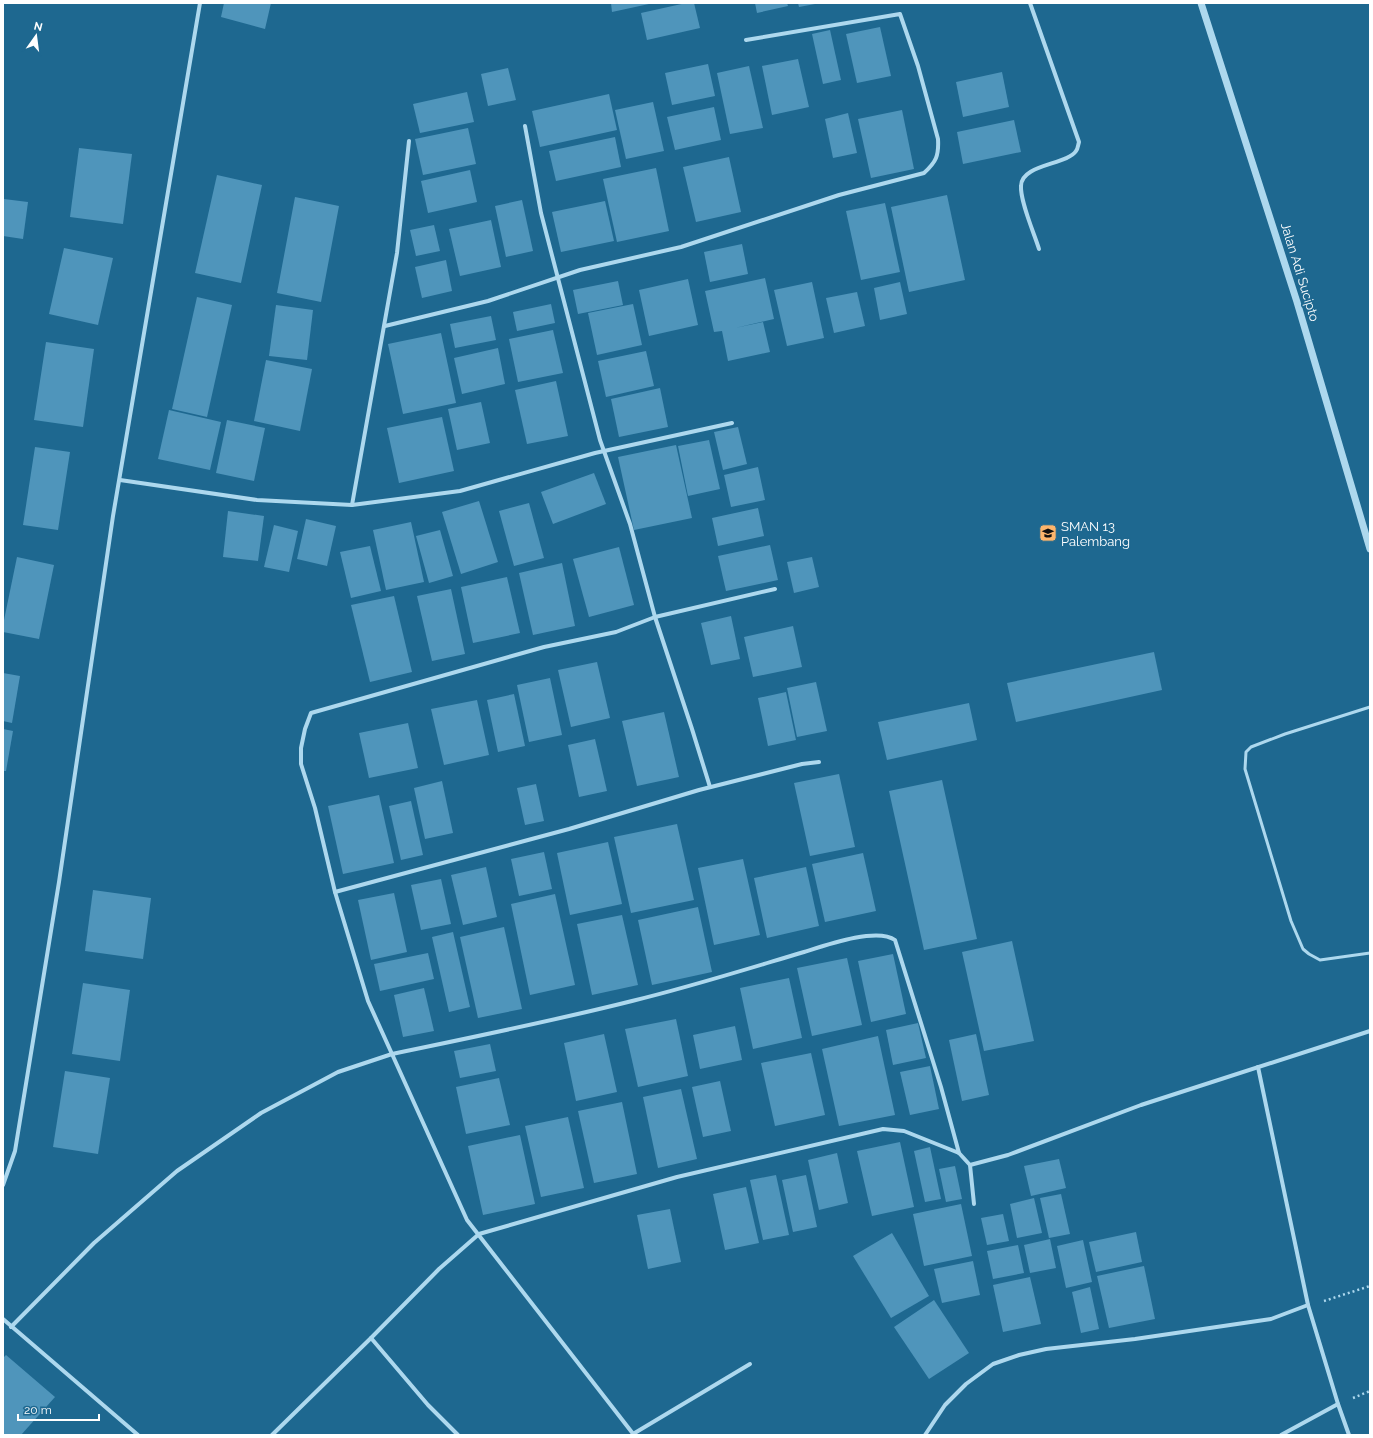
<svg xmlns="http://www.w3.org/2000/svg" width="1373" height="1438" font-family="Raleway,sans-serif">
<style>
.building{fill:#4f95bb}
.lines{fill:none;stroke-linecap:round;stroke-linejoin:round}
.path{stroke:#add8ee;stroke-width:2.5;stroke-dasharray:2 3;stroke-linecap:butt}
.service{stroke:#add8ee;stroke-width:3}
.minor{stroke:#add8ee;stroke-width:4}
.tertiary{stroke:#add8ee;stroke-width:7}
.labels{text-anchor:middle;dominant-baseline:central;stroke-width:3.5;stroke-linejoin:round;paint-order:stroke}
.street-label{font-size:13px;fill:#fff;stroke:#1e6890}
.poi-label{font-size:13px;fill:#fff;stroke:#1e6890;text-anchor:start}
</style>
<rect width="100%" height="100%" fill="#1e6890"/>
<g class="building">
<polygon points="224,3 271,3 265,29 221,17"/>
<polygon points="611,3 649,3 649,4 612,12"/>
<polygon points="686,3 694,3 700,28 647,40 641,13"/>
<polygon points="755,3 787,3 788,6 757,13"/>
<polygon points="798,3 815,3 815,4 799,7"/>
<polygon points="880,27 891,76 857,83 846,34"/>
<polygon points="830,30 841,80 823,84 812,34"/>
<polygon points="798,59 809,107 772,115 762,66"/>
<polygon points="708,64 715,96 672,105 665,73"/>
<polygon points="749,66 763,128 730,134 717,73"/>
<polygon points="508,68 516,100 488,106 481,74"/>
<polygon points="1002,72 1009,107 963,117 956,82"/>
<polygon points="467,92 474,122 420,133 413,104"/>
<polygon points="609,94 617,130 540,147 532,111"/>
<polygon points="653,102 664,151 626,159 615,110"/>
<polygon points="714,107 721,140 675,150 667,117"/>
<polygon points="902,110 914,169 871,178 858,119"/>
<polygon points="848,113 857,153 833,158 825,119"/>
<polygon points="1014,120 1021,152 963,164 957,132"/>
<polygon points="468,128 476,164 423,175 415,139"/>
<polygon points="615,137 621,167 556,181 549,151"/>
<polygon points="79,148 132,154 123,224 70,217"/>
<polygon points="729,157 741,212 696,222 683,167"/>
<polygon points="656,168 669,231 617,242 603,179"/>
<polygon points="470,170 477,202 428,213 421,181"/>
<polygon points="217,175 262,185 241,283 195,273"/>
<polygon points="947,195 965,280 909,292 891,207"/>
<polygon points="295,197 339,206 321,302 277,293"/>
<polygon points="4,199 28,202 23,239 3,236"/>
<polygon points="522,200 533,251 506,257 495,206"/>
<polygon points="605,201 614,241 561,252 552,212"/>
<polygon points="885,203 900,272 861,280 846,211"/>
<polygon points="491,220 501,267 460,276 449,229"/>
<polygon points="434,225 440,251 416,256 410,230"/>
<polygon points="742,244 748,274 710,282 704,252"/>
<polygon points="64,248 113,258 98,325 49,314"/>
<polygon points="446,260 452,291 422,298 415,267"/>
<polygon points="765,278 774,319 735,328 763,322 770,352 728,361 722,331 714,332 705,291"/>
<polygon points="688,279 698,325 649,336 639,290"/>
<polygon points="618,281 623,305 578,314 573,290"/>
<polygon points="812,282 824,338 787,346 774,290"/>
<polygon points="900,282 907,314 880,320 874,288"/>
<polygon points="857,292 865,326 834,333 826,298"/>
<polygon points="197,297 232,305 207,417 172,409"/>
<polygon points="551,304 555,323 517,331 513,312"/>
<polygon points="633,304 642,345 597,355 588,313"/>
<polygon points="276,305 313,310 307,360 269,356"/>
<polygon points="491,316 496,340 455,348 450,324"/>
<polygon points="553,330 563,373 518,382 509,339"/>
<polygon points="441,333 456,403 403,414 388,344"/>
<polygon points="46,342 94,349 83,427 34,420"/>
<polygon points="498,348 505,384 462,394 454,358"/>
<polygon points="646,351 654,386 606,397 598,361"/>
<polygon points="266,360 312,369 300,431 254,421"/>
<polygon points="556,381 568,436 527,444 515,390"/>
<polygon points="660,388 668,427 619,437 611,399"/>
<polygon points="481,402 490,443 457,450 448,409"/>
<polygon points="169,410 221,422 210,470 158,459"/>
<polygon points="442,417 454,471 399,483 387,428"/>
<polygon points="227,420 265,428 254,481 216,473"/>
<polygon points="738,427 747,464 723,470 714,432"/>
<polygon points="709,440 720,489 688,496 678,446"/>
<polygon points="676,445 692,518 634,530 618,457"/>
<polygon points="35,447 70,452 58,530 23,525"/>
<polygon points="758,467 765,500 731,507 724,475"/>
<polygon points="594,473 606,504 553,524 541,492"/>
<polygon points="479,501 498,562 461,574 442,512"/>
<polygon points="529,503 544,558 514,566 499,511"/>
<polygon points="758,508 764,536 718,546 712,518"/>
<polygon points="228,511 264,516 258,561 223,557"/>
<polygon points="306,519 336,526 327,566 297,559"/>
<polygon points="411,522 424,582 386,590 373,530"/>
<polygon points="274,525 298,531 289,572 264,567"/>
<polygon points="440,530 453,576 429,583 416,536"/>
<polygon points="770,545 778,580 726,591 718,556"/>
<polygon points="370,546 381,591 351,598 340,552"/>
<polygon points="619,547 634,605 589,617 573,559"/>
<polygon points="17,557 54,565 39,639 3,632 3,625"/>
<polygon points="812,557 819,587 794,593 787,562"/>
<polygon points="562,563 575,626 533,635 519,573"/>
<polygon points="507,577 520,633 473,643 461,587"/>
<polygon points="451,589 465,654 432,661 417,596"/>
<polygon points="394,596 412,672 370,682 351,605"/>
<polygon points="731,616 740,659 711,665 701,623"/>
<polygon points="793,626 802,667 753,677 744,637"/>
<polygon points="1154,652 1162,690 1016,722 1007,683"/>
<polygon points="597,662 610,718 571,727 558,670"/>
<polygon points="3,673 20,676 12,723 3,721"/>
<polygon points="550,678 562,735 529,742 517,685"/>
<polygon points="816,682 827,731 797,737 787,688"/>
<polygon points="786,692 796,740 768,746 758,698"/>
<polygon points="514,694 525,746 498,752 487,700"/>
<polygon points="477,700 489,755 444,765 431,709"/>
<polygon points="969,703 977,740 887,760 878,722"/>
<polygon points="664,712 679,777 637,786 622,721"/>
<polygon points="408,723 418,768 369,778 359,733"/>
<polygon points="3,729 13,731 6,771 3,771"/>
<polygon points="595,739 607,791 579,797 568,745"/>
<polygon points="839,774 855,847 810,856 794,783"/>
<polygon points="942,780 977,939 924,950 889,791"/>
<polygon points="442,781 453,833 425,839 414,788"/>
<polygon points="536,784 544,821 525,825 517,788"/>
<polygon points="379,795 394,863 343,874 328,806"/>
<polygon points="411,801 423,855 401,860 389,806"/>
<polygon points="677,824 694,900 631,913 614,837"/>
<polygon points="608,842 622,904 570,915 557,853"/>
<polygon points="544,852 552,889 519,896 511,859"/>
<polygon points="863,853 876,911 825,922 812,864"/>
<polygon points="743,859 760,935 714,945 698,868"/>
<polygon points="486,867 497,917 463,925 451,875"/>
<polygon points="806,867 819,926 767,938 754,878"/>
<polygon points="441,879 451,924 421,930 411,885"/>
<polygon points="93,890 151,898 143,959 85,951"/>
<polygon points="394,893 407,952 371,960 358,900"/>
<polygon points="555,894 575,985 530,995 511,904"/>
<polygon points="698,907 712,972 652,985 638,920"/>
<polygon points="622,915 638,985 592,995 577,924"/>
<polygon points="504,927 522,1009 478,1018 460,937"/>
<polygon points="453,932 470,1007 449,1012 432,937"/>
<polygon points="1012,941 1034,1041 984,1051 962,952"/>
<polygon points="428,953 434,979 380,991 374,964"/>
<polygon points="893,954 906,1014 871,1022 858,961"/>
<polygon points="847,958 862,1025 812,1036 797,968"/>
<polygon points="789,978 802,1038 753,1049 740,988"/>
<polygon points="83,983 130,990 120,1061 72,1054"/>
<polygon points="424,988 434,1031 403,1037 394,995"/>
<polygon points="676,1019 688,1076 638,1087 625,1029"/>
<polygon points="918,1023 926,1058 893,1065 886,1030"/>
<polygon points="735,1026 742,1060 700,1069 693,1035"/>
<polygon points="604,1034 617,1092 576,1101 564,1043"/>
<polygon points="976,1034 989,1095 962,1101 949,1040"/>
<polygon points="878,1036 895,1115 839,1126 822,1049"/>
<polygon points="490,1044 496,1071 460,1078 454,1051"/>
<polygon points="811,1053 825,1115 775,1126 761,1063"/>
<polygon points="930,1066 939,1109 910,1115 900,1072"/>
<polygon points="65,1071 110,1078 98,1154 53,1147"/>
<polygon points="499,1078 510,1125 466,1134 456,1087"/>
<polygon points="720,1081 731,1131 703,1137 692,1087"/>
<polygon points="681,1089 697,1159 658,1168 643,1097"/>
<polygon points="622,1102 637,1174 594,1183 578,1111"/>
<polygon points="568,1117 584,1188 541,1197 525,1126"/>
<polygon points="520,1135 535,1204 483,1215 468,1146"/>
<polygon points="900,1142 914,1207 872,1216 857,1151"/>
<polygon points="930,1147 941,1199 925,1202 914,1151"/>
<polygon points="837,1153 848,1203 819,1210 808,1160"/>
<polygon points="1059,1159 1066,1188 1031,1196 1024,1166"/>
<polygon points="955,1166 962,1199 946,1202 939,1169"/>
<polygon points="776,1175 789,1235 763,1240 750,1180"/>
<polygon points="806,1175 817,1227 793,1232 782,1180"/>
<polygon points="746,1187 759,1243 725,1250 713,1194"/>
<polygon points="1061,1194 1070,1234 1049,1238 1040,1198"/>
<polygon points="1034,1198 1042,1233 1017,1238 1010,1204"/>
<polygon points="961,1204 972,1256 924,1266 913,1214"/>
<polygon points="670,1209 681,1262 648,1269 637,1215"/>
<polygon points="1003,1214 1009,1241 987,1245 981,1218"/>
<polygon points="1136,1232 1142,1262 1096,1272 1089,1242"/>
<polygon points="892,1233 929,1296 891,1318 853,1256"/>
<polygon points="1050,1239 1056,1268 1030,1273 1024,1245"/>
<polygon points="1083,1240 1092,1282 1066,1288 1057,1246"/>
<polygon points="1018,1245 1024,1273 993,1279 987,1251"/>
<polygon points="973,1261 980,1295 942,1303 934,1269"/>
<polygon points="1144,1266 1155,1319 1109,1328 1097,1276"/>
<polygon points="1030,1277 1041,1324 1003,1332 993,1285"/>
<polygon points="1090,1287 1099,1329 1081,1333 1072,1292"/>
<polygon points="934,1300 969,1353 929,1379 894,1327"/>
<polygon points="6,1355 55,1397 21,1435 3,1435 3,1358"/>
</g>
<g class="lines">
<g class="path">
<polyline points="1324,1301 1370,1286"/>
<polyline points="1353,1398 1370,1391"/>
</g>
<polyline class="service" points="1370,707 1285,734 1251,747 1246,752 1245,769 1291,921 1303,949 1309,954 1320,960 1370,953"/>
<g class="minor">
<path d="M1030 3 1079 142C1078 145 1078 149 1076 151 1067 165 1021 164 1021 186 1020 201 1034 233 1039 249"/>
<polyline points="525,126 541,213 600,440 630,524 655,617 692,729 710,787"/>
<path d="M385 326 488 301 580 270 681 247 839 195 924 173C936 162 939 156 938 139L918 66 900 14 746 40"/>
<polyline points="120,480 257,500 352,505 397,253 409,141"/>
<polyline points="352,505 460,491 595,453 732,423"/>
<polyline points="335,892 569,829 699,790 802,764 819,762"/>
<polyline points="970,1165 974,1204"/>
<polyline points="3,1185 15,1151 59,882 113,516 200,3"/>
<polyline points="1308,1305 1338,1404 1349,1435"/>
<polyline points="3,1319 138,1435"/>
<polyline points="11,1327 94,1243 177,1171 261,1113 338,1072 392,1054 368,1001 335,892 315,808 301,764 301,748 305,729 311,713 544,647 616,632 655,617 775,589"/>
<polyline points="371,1338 428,1405 458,1435"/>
<polyline points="633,1434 750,1364"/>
<polyline points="272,1435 371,1338 439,1269 479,1234 677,1177 883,1129 904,1131 959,1153 970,1165 1008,1155 1141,1105 1370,1031"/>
<path d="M634 1435 467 1220 392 1054C473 1037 553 1021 632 1001 690 987 747 969 804 952 826 945 877 927 895 940L941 1087 959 1153"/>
<polyline points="925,1435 945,1405 966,1384 993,1364 1019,1355 1046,1349 1135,1339 1271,1319 1308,1305 1258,1067"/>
<polyline points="1281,1435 1338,1404"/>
</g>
<polyline class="tertiary" points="1201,3 1297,302 1370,549"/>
</g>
<defs>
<symbol id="school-square" viewBox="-11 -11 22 22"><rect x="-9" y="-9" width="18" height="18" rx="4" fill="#fdb56c" stroke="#1e6890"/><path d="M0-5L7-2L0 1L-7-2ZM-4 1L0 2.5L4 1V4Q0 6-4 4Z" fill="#111"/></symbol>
</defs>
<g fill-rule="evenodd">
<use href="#school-square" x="1038" y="523" width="20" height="20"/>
</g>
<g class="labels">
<g class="street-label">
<text transform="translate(1300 272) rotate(73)">Jalan Adi Sucipto</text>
</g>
<g class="poi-label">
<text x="1061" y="526">SMAN 13<tspan x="1061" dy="15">Palembang</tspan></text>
</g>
</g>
<rect width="1373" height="1438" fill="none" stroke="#ffffff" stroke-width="8"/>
<g transform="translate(36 36) rotate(14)" stroke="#1e6890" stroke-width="3" paint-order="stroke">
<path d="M0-3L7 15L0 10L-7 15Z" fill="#ffffff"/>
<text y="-6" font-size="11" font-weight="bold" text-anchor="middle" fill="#ffffff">N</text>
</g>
<path d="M18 1414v6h81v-6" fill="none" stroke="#ffffff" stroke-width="2"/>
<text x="24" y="1414" font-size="12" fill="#ffffff" stroke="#1e6890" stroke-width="3" paint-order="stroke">20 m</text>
</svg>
